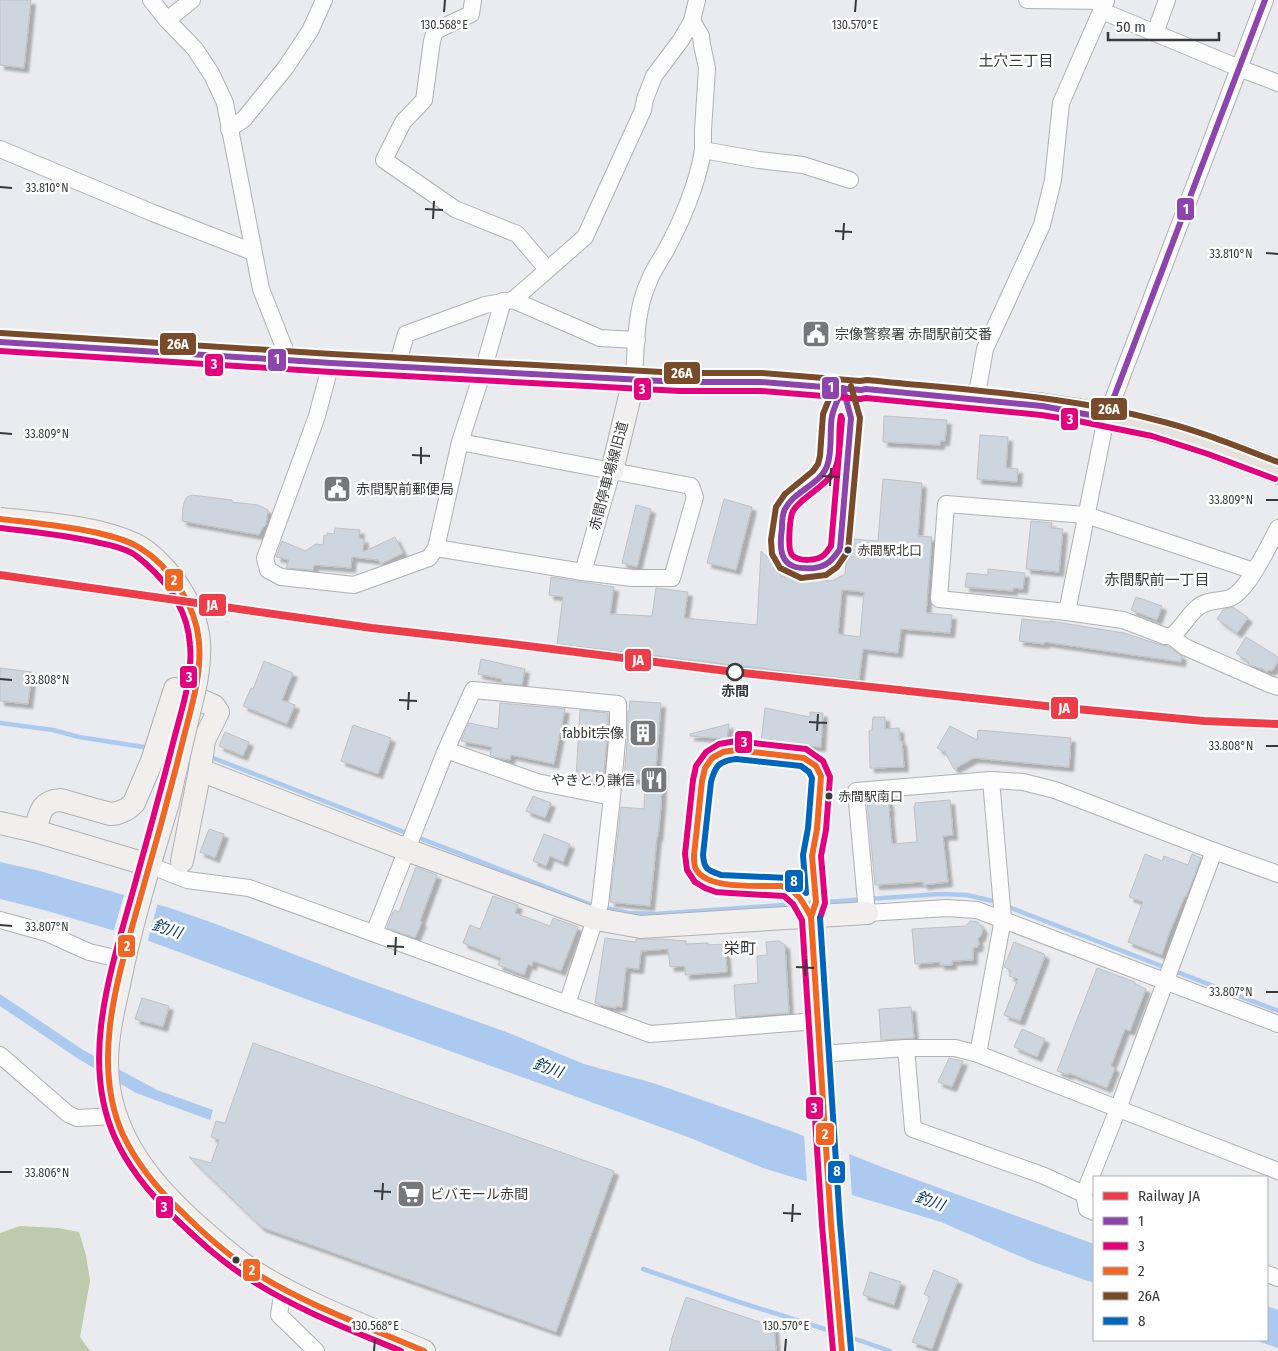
<svg xmlns="http://www.w3.org/2000/svg" width="1278" height="1351" font-family="'Fira Sans Condensed','Noto Sans JP',sans-serif">
<style>
.forest{fill:#bccbab}
.water{fill:#acc9ef}
.pier{fill:#e9ebee}
.lines{fill:none;stroke-linecap:round;stroke-linejoin:round}
.stream{stroke:#acc9ef;stroke-width:4.5}
.building{fill:#cdd5de;stroke:#bfc1c3;fill-rule:evenodd;filter:url(#shadow)}
.street-casing{stroke:#afb0b3;stroke-width:18}
.secondary-casing{stroke:#afb0b3;stroke-width:24}
.primary-casing{stroke:#a6a29a;stroke-width:27}
.street{stroke:#fcfcfc;stroke-width:16}
.secondary{stroke:#f0efed;stroke-width:22}
.primary{stroke:#e5e2dd;stroke-width:25}
.secondary-bridge-casing{stroke:#afb0b3;stroke-width:24;stroke-linecap:butt}
.secondary-bridge{stroke:#f0efed;stroke-width:22}
.bus-1-casing{stroke:#fff;stroke-width:10}
.bus-2-casing{stroke:#fff;stroke-width:10}
.bus-3-casing{stroke:#fff;stroke-width:10}
.bus-4-casing{stroke:#fff;stroke-width:10}
.bus-5-casing{stroke:#fff;stroke-width:10}
.bus-1{stroke:#8e44ad;stroke-width:6}
.bus-2{stroke:#e5007d;stroke-width:6}
.bus-3{stroke:#f26522;stroke-width:6}
.bus-4{stroke:#7a4b2a;stroke-width:6}
.bus-5{stroke:#0065bd;stroke-width:6}
.rail-1-casing{stroke:#fff;stroke-width:11}
.rail-1{stroke:#ee3d49;stroke-width:8}
.ticks{fill:none;stroke:#38393b;stroke-width:2}
.bus-dot{fill:#38393b;stroke:#fff;stroke-width:2}
.stop-dot{fill:#fff;stroke:#38393b;stroke-width:2.5}
.labels{text-anchor:middle;dominant-baseline:central;stroke-width:5;stroke-linejoin:round;paint-order:stroke}
.bus-label{font-size:13px;fill:#38393b;stroke:#fff;text-anchor:start}
.poi-label{font-size:14px;fill:#38393b;stroke:#fff;text-anchor:start}
.street-label{font-size:14px;fill:#38393b;stroke:#fff}
.stop-label{font-size:14px;font-weight:bold;fill:#38393b;stroke:#fff}
.neighbourhood-label{font-size:15px;fill:#38393b;stroke:#fff}
.water-label{font-size:15px;font-style:italic;fill:#003572;stroke:#fff}
.quarter-label{font-size:16px;fill:#38393b;stroke:#fff}
.ticks-label{font-size:12px;text-anchor:middle;fill:#38393b;stroke:#fff;stroke-width:5;stroke-linejoin:round;paint-order:stroke}
.line-badge{stroke:#fff;stroke-width:2}
.badge-label{font-size:14px;text-anchor:middle;font-weight:bold;fill:#fff}
</style>
<defs>
<filter id="shadow"><feDropShadow dx="4.5" dy="4.5" stdDeviation="1" flood-color="#0004"/></filter>
</defs>
<rect width="100%" height="100%" fill="#e9ebee"/>
<polygon class="forest" points="20,1226 58,1228 79,1232 86,1255 90,1281 80,1337 90,1351 0,1351 0,1233"/>
<g class="water">
<polygon points="0,862 36,870 170,908 216,924 358,979 509,1033 584,1064 653,1083 791,1131 887,1169 1094,1244 1094,1283 1033,1262 941,1222 763,1168 688,1137 306,999 149,941 44,910 0,899"/>
<polygon points="0,994 83,1050 157,1090 213,1110 210,1120 136,1093 77,1058 0,1006"/>
<polygon points="1267,1306 1278,1310 1278,1348 1255,1340 1267,1340"/>
</g>
<g class="pier">
<polygon points="125,892 158,902 147,943 113,933"/>
<polygon points="804,1133 849,1151 852,1198 807,1184"/>
</g>
<g class="lines">
<g class="stream">
<polyline points="0,723 53,730 79,737 150,748"/>
<polyline points="208,756 592,905"/>
<polyline points="1006,906 1278,1011"/>
<polyline points="602,907 628,913 655,914 940,894 967,895 997,902"/>
<polyline points="643,1269 736,1301 834,1332"/>
<polyline points="847,1336 890,1351"/>
</g>
</g>
<g class="building">
<polygon points="0,0 31,0 24,68 0,65"/>
<polygon points="884,416 947,420 945,441 940,441 940,445 883,442"/>
<polygon points="980,435 1008,437 1006,468 1018,469 1017,482 977,479"/>
<path d="M883 479 922 483 918 536 932 537 926 613 952 615 950 633 901 629 898 653 863 649 859 680 557 644 563 597 549 595 551 577 614 587 610 614 652 616 656 588 688 592 684 618 757 625 761 551 770 560 775 569 781 574V577H788L796 581 802 582 820 580 832 581 845 574 846 563 850 557 853 551 854 539 878 541ZM842 590 864 592 860 637 838 634Z"/>
<polygon points="192,495 232,500 232,502 258,505 268,510 266,525 262,529 259,535 182,521 183,507 185,500 187,497"/>
<polygon points="724,499 752,507 736,570 707,563"/>
<polygon points="636,505 651,509 637,567 622,563"/>
<polygon points="1031,521 1052,523 1051,528 1063,529 1059,572 1026,569"/>
<polygon points="335,528 360,530 359,538 364,539 363,552 395,537 403,553 381,564 378,560 352,557 351,568 314,565 313,570 286,568 289,560 276,557 282,541 305,551 316,544 323,545 324,535 327,536 327,533 334,534"/>
<polygon points="988,569 1025,573 1023,589 1013,588 1013,591 965,587 967,573 988,575"/>
<polygon points="1136,597 1162,606 1157,620 1131,610"/>
<polygon points="1233,607 1248,618 1237,633 1217,619 1223,610"/>
<polygon points="1022,619 1050,622 1050,621 1124,633 1161,645 1168,646 1182,656 1181,662 1045,642 1044,644 1019,641"/>
<polygon points="1246,637 1278,657 1278,662 1272,671 1269,670 1267,672 1261,668 1261,669 1248,664 1249,662 1236,653"/>
<polygon points="481,659 525,669 522,685 502,683 502,679 478,674"/>
<polygon points="264,661 293,673 282,700 295,705 287,724 243,706 251,688 253,689"/>
<polygon points="0,668 32,672 28,704 0,701"/>
<polygon points="630,701 661,703 656,768 663,768 661,806 658,837 657,837 650,906 610,902 621,807 644,809 645,780 624,778 628,731 628,711 629,711"/>
<polygon points="500,703 565,709 554,764 511,755 510,760 499,758 490,755 492,747 461,741 469,723 498,729"/>
<polygon points="765,708 810,717 810,712 823,713 821,747 761,742"/>
<polygon points="580,710 608,713 608,730 603,781 600,780 600,782 587,782 576,779"/>
<polygon points="873,717 885,717 885,729 899,728 900,741 902,741 904,767 870,768 869,731 872,730"/>
<polygon points="729,724 727,739 690,736 690,734"/>
<polygon points="353,725 391,738 378,774 341,761"/>
<polygon points="950,726 977,740 978,730 1071,738 1069,767 974,758 954,769 945,752 937,748"/>
<polygon points="225,732 249,742 243,756 219,746"/>
<polygon points="533,796 551,803 545,818 526,811"/>
<polygon points="886,799 888,800 890,811 889,811 892,844 917,842 914,806 915,806 915,803 950,800 953,835 943,836 948,882 923,885 923,882 875,885 867,800"/>
<polygon points="209,829 224,834 215,858 200,852"/>
<polygon points="544,834 570,844 563,862 550,856 546,866 533,861"/>
<polygon points="1145,854 1162,861 1164,856 1188,865 1192,854 1201,858 1186,897 1185,896 1168,936 1162,955 1128,942 1143,902 1129,897"/>
<polygon points="416,867 437,875 420,921 422,922 415,938 387,928 393,912 395,910 399,912"/>
<polygon points="493,896 518,905 515,913 550,926 553,918 578,927 561,971 533,961 532,966 528,964 524,975 498,965 501,958 463,943 470,925 480,929"/>
<polygon points="970,921 978,922 983,929 981,936 978,938 979,945 978,945 978,947 973,948 973,960 952,961 952,965 940,965 940,962 915,964 912,929 966,926"/>
<polygon points="605,938 636,942 636,939 662,939 686,941 686,944 708,943 708,945 725,944 727,972 685,975 685,966 670,967 668,949 641,951 639,969 626,968 622,1007 616,1006 616,1008 604,1006 595,1003"/>
<polygon points="779,941 785,945 789,1013 736,1017 734,985 758,983 757,956 767,955 766,942"/>
<polygon points="1014,942 1044,954 1045,956 1020,1021 1004,1015 1018,979 1009,976 1011,970 1004,967"/>
<polygon points="1097,968 1135,982 1135,984 1146,989 1130,1031 1125,1029 1111,1066 1115,1068 1107,1088 1068,1073 1068,1075 1057,1071"/>
<polygon points="142,998 169,1006 163,1027 135,1019"/>
<polygon points="911,1007 914,1038 881,1040 879,1009"/>
<polygon points="1022,1029 1045,1039 1037,1057 1014,1047"/>
<polygon points="253,1043 614,1171 556,1332 261,1227 189,1157 211,1163 219,1140 211,1137 216,1121 225,1123"/>
<polygon points="949,1058 963,1061 952,1087 938,1082"/>
<polygon points="934,1270 958,1280 948,1305 932,1349 912,1342 930,1297 924,1294"/>
<polygon points="870,1272 901,1282 894,1305 863,1295"/>
<polygon points="686,1297 774,1327 776,1351 669,1351 672,1341 671,1341"/>
</g>
<g class="lines">
<defs>
<g id="street">
<polyline points="151,0 167,20 195,49 212,75 225,103 261,289 289,360"/>
<polyline points="473,0 471,14 435,31 432,41 424,100 403,122 384,160 455,209 517,234 547,269"/>
<polyline points="1027,0 1106,1"/>
<polyline points="1102,11 1239,68 1278,83"/>
<polyline points="167,20 192,0"/>
<polyline points="692,21 701,36 702,45 707,68 703,130 703,150"/>
<polyline points="1155,33 1167,0"/>
<polyline points="229,129 244,119 286,67 310,31 324,0"/>
<polyline points="0,149 153,213 253,252"/>
<polyline points="513,300 600,338 637,340"/>
<polyline points="331,363 317,416 265,558 268,570 281,577 354,585 429,558 436,548 460,442 483,371 503,301"/>
<polyline points="397,366 406,334 485,305 513,300 585,237 643,110 645,99 654,76 681,40 692,21 697,0"/>
<path d="M634 379C636 346 635 311 649 281 653 270 660 261 666 250 682 221 698 182 703 150L759 160 803 165 850 180"/>
<polyline points="976,399 985,349 1042,225 1053,180 1061,103 1106,0"/>
<polyline points="436,548 583,572 632,578 672,578 695,497 691,486 460,442"/>
<polyline points="1254,571 1086,515 946,504 939,599 1067,612 1123,620 1165,636 1171,636 1185,647 1269,684 1278,687"/>
<polyline points="583,572 612,471"/>
<polyline points="1067,612 1106,418 1265,0"/>
<path d="M1171 636C1182 629 1187 616 1197 608 1207 599 1219 602 1230 598 1248 591 1269 545 1278 528"/>
<polyline points="446,750 537,782 612,797"/>
<polyline points="149,865 187,880 249,888 650,1034 818,1021"/>
<polyline points="1278,874 1214,851 1055,790 1023,782 991,780 856,791 867,913 947,908 977,910 1278,1024"/>
<polyline points="0,920 47,933 89,952 124,960"/>
<polyline points="374,933 446,750 473,690 618,704 618,730 612,797 600,904 567,1004"/>
<polyline points="906,1048 913,1129 1042,1175 1084,1194"/>
<polyline points="820,1054 906,1048 955,1048 978,1054 1278,1171"/>
<polyline points="978,1054 1003,919 991,780"/>
<polyline points="0,1055 68,1114 77,1118 116,1116"/>
<polyline points="1094,1212 1087,1209 1084,1194 1118,1109 1214,851"/>
<polyline points="1267,1274 1278,1278"/>
<polyline points="283,1288 279,1315 316,1351"/>
</g>
<g id="secondary">
<polygon points="843,388 851,418 840,549 831,561 822,567 801,569 786,562 781,553 780,540 784,510 791,500 819,477 826,468 829,458 832,416"/>
<polyline points="612,471 634,379"/>
<polyline points="200,770 407,850 596,919 641,927 867,913"/>
<path d="M168 803C150 863 131 923 119 985 113 1011 107 1037 107 1063 107 1137 156 1191 209 1236 224 1249 240 1263 256 1273 309 1306 368 1327 424 1351"/>
<polyline points="0,823 35,831 149,865"/>
<path d="M35 831C40 814 40 801 61 800L103 812 111 814 118 813 127 809 134 803 152 761 175 689 214 706 218 712 204 740 200 770 182 861"/>
<polyline points="811,917 831,1224 842,1351"/>
</g>
<polyline id="primary" points="0,342 331,363 680,382 761,382 861,390 866,389 1042,406 1075,411 1154,428 1211,446 1278,471"/>
</defs>
<use href="#street" class="street-casing"/>
<use href="#secondary" class="secondary-casing"/>
<use href="#primary" class="primary-casing"/>
<use href="#street" class="street"/>
<use href="#secondary" class="secondary"/>
<use href="#primary" class="primary"/>
<defs>
<path id="secondary-bridge" d="M0 519C45 524 93 526 134 544 148 550 165 568 174 580 187 598 197 619 199 642 201 669 193 696 187 721 181 748 174 775 168 803"/>
</defs>
<use href="#secondary-bridge" class="secondary-bridge-casing"/>
<use href="#secondary-bridge" class="secondary-bridge"/>
<defs>
<g id="bus-1">
<polyline points="0,342 331,363 680,382 761,382 861,390 866,389 1042,406 1106,418"/>
<path d="M843 388 851 418 840 549C832 560 828 566 814 568 782 571 778 555 782 528 782 522 782 514 785 509 794 491 820 485 827 466 833 450 829 433 832 416 834 407 839 397 843 388Z"/>
<polyline points="1106,418 1265,0"/>
</g>
<g id="bus-2">
<polyline points="0,351 331,372 680,391 761,391 860,399 866,398 1041,415 1073,420 1152,436 1208,454 1275,479"/>
<path d="M841 416 842 419 831 546C829 549 827 552 824 555 817 561 799 562 792 555 787 549 790 520 792 513 797 500 824 488 833 473 843 456 837 434 841 416Z"/>
<path d="M0 528C34 532 67 535 100 543 111 545 122 548 132 553 137 556 141 560 145 563 170 585 188 612 190 645 193 677 182 708 174 739 162 786 149 833 136 880 114 961 78 1057 115 1138 129 1169 151 1195 175 1218 199 1241 225 1265 254 1282 300 1311 351 1330 401 1351"/>
<polyline points="820,918 825,903 821,856 826,830 830,777 823,761 806,749 736,741 719,744 706,752 696,766 693,780 685,854 687,870 695,882 705,888 716,892 730,893 784,896 793,904 802,920 822,1225 833,1351"/>
</g>
<g id="bus-3">
<path d="M0 519C34 523 69 526 102 534 115 537 129 541 140 548 171 567 196 606 199 642 202 677 190 711 182 744 170 792 157 840 143 888 122 965 88 1057 123 1135 137 1164 158 1190 182 1212 205 1235 230 1257 257 1274 309 1306 368 1327 424 1351"/>
<path d="M736 750 804 758 816 766 821 776 817 829 812 856 816 902 811 917C804 904 797 889 781 886 760 885 704 891 695 867 694 864 694 859 694 855L702 781 705 768 712 758 723 752Z"/>
<polyline points="811,917 831,1224 842,1351"/>
</g>
<g id="bus-4">
<path d="M1 333 332 354 680 373H762L860 381 867 380C964 390 1062 395 1156 420 1198 430 1238 447 1278 462"/>
<polyline points="835,385 823,414 820,456 818,464 813,471 785,494 776,507 771,540 772,554 780,568 801,578 826,575 837,567 848,551 860,418 851,386"/>
</g>
<g id="bus-5">
<path d="M736 759 801 766 809 772 812 778 808 828 803 855 806 893 795 882 787 878 721 875C707 870 704 869 703 855L711 782C715 766 719 761 736 759Z"/>
<polyline points="820,918 840,1223 851,1350"/>
</g>
</defs>
<use href="#bus-1" class="bus-1-casing"/>
<use href="#bus-2" class="bus-2-casing"/>
<use href="#bus-3" class="bus-3-casing"/>
<use href="#bus-4" class="bus-4-casing"/>
<use href="#bus-5" class="bus-5-casing"/>
<use href="#bus-1" class="bus-1"/>
<use href="#bus-2" class="bus-2"/>
<use href="#bus-3" class="bus-3"/>
<use href="#bus-4" class="bus-4"/>
<use href="#bus-5" class="bus-5"/>
<defs>
<polyline id="rail-1" points="0,575 372,628 504,643 743,673 1055,707 1204,721 1278,724"/>
</defs>
<use href="#rail-1" class="rail-1-casing"/>
<use href="#rail-1" class="rail-1"/>
</g>
<path class="ticks" d="M444 12 445 0M855 12 856 0M0 187 12 188M425 209 443 210M433 219 434 201M835 231 852 232M843 240 844 223M1266 253 1278 254M0 433 12 434M412 455 430 456M421 464V447M822 476 840 477M830 486 831 468M1266 500H1278M0 679 12 680M399 700 417 701M408 710 409 692M809 722 827 723M817 731 818 714M1266 746H1278M0 925 12 926M387 946 404 947M395 955 396 937M796 967 814 968M805 976 806 959M1266 992H1278M0 1172H12M374 1191 391 1192M382 1200 383 1183M783 1213 801 1214M792 1222 793 1204M374 1351 375 1339M785 1351 786 1339"/>
<defs>
<symbol id="civic-square" viewBox="-11 -11 22 22"><rect x="-9" y="-9" width="18" height="18" rx="4" fill="#76777a" stroke="#fff"/><path d="M-.6-6.5H3V-4.5H.6V-3L4-1V1h2V6H-6V1h2V-1L-.6-3ZM-1.2 2.5V6h2.4V2.5Z" fill="#fff"/></symbol>
<symbol id="building-square" viewBox="-11 -11 22 22"><rect x="-9" y="-9" width="18" height="18" rx="4" fill="#76777a" stroke="#fff"/><path d="M-4-6H4V6H1V3H-1V6H-4ZM-2.5-4.3h1.7v1.8h-1.7ZM.8-4.3h1.7v1.8H.8ZM-2.5-1h1.7V.8h-1.7ZM.8-1h1.7V.8H.8Z" fill="#fff"/></symbol>
<symbol id="restaurant-square" viewBox="-11 -11 22 22"><rect x="-9" y="-9" width="18" height="18" rx="4" fill="#76777a" stroke="#fff"/><path d="M-5-6h1v4h1v-4h1v4h1v-4h1v5L-1.5 .5V6h-2V.5L-5-1ZM5-6V6H3V1.5H1.5Q1.5-4 5-6Z" fill="#fff"/></symbol>
<symbol id="supermarket-square" viewBox="-11 -11 22 22"><rect x="-9" y="-9" width="18" height="18" rx="4" fill="#76777a" stroke="#fff"/><path d="M-6-5.5h2.5l.6 2H6L4.5 2H-2.5L-4.4-4H-6ZM-1.5 3.2a1.3 1.3 0 1 0 .1 0ZM3 3.2a1.3 1.3 0 1 0 .1 0Z" fill="#fff"/></symbol>
</defs>
<g fill-rule="evenodd">
<use href="#civic-square" x="800" y="318" width="32" height="32"/>
<use href="#civic-square" x="321" y="473" width="32" height="32"/>
<use href="#building-square" x="627" y="717" width="32" height="32"/>
<use href="#restaurant-square" x="638" y="764" width="32" height="32"/>
<use href="#supermarket-square" x="395" y="1178" width="32" height="32"/>
</g>
<g class="bus-dot">
<circle cx="848" cy="550" r="4.5"/>
<circle cx="829" cy="796" r="4.5"/>
<circle cx="236" cy="1260" r="4.5"/>
</g>
<circle class="stop-dot" cx="735" cy="672" r="8"/>
<g class="labels">
<g class="bus-label">
<text x="857" y="550">赤間駅北口</text>
<text x="838" y="796">赤間駅南口</text>
</g>
<g class="poi-label">
<text x="835" y="334">宗像警察署 赤間駅前交番</text>
<text x="356" y="489">赤間駅前郵便局</text>
<text x="624" y="733" text-anchor="end">fabbit宗像</text>
<text x="635" y="780" text-anchor="end">やきとり謙信</text>
<text x="430" y="1194">ビバモール赤間</text>
</g>
<g class="street-label">
<text transform="translate(609 476) rotate(-75)">赤間停車場線旧道</text>
</g>
<g class="stop-label">
<text x="735" y="691">赤間</text>
</g>
<g class="neighbourhood-label">
<text x="1016" y="61">土穴三丁目</text>
<text x="1157" y="580">赤間駅前一丁目</text>
</g>
<g class="water-label">
<text transform="translate(167 929) rotate(18)">釣川</text>
<text transform="translate(548 1068) rotate(19)">釣川</text>
<text transform="translate(930 1201) rotate(19)">釣川</text>
</g>
<g class="quarter-label">
<text x="740" y="948">栄町</text>
</g>
</g>
<g class="ticks-label">
<text x="444" y="29">130.568°E</text>
<text x="855" y="29">130.570°E</text>
<text x="47" y="192">33.810°N</text>
<text x="1231" y="258">33.810°N</text>
<text x="47" y="438">33.809°N</text>
<text x="1231" y="504">33.809°N</text>
<text x="47" y="684">33.808°N</text>
<text x="1231" y="750">33.808°N</text>
<text x="47" y="931">33.807°N</text>
<text x="1231" y="996">33.807°N</text>
<text x="47" y="1177">33.806°N</text>
<text x="375" y="1330">130.568°E</text>
<text x="786" y="1330">130.570°E</text>
</g>
<g class="line-badge">
<rect x="1176" y="197" width="19" height="24" rx="5" fill="#8e44ad"/>
<rect x="159" y="332" width="38" height="24" rx="5" fill="#7a4b2a"/>
<rect x="267" y="348" width="20" height="24" rx="5" fill="#8e44ad"/>
<rect x="204" y="353" width="20" height="24" rx="5" fill="#e5007d"/>
<rect x="663" y="361" width="38" height="24" rx="5" fill="#7a4b2a"/>
<rect x="821" y="376" width="19" height="24" rx="5" fill="#8e44ad"/>
<rect x="633" y="377" width="19" height="24" rx="5" fill="#e5007d"/>
<rect x="1090" y="397" width="38" height="24" rx="5" fill="#7a4b2a"/>
<rect x="1060" y="407" width="19" height="24" rx="5" fill="#e5007d"/>
<rect x="164" y="568" width="20" height="24" rx="5" fill="#f26522"/>
<rect x="198" y="593" width="29" height="24" rx="5" fill="#ee3d49"/>
<rect x="624" y="648" width="28" height="24" rx="5" fill="#ee3d49"/>
<rect x="179" y="665" width="19" height="24" rx="5" fill="#e5007d"/>
<rect x="1050" y="696" width="29" height="24" rx="5" fill="#ee3d49"/>
<rect x="734" y="730" width="19" height="24" rx="5" fill="#e5007d"/>
<rect x="784" y="869" width="20" height="24" rx="5" fill="#0065bd"/>
<rect x="117" y="934" width="19" height="24" rx="5" fill="#f26522"/>
<rect x="805" y="1096" width="19" height="24" rx="5" fill="#e5007d"/>
<rect x="815" y="1122" width="20" height="24" rx="5" fill="#f26522"/>
<rect x="827" y="1160" width="19" height="24" rx="5" fill="#0065bd"/>
<rect x="155" y="1195" width="19" height="24" rx="5" fill="#e5007d"/>
<rect x="242" y="1258" width="19" height="24" rx="5" fill="#f26522"/>
</g>
<g class="badge-label">
<text x="1186" y="214">1</text>
<text x="178" y="349">26A</text>
<text x="277" y="364">1</text>
<text x="214" y="369">3</text>
<text x="682" y="378">26A</text>
<text x="831" y="392">1</text>
<text x="642" y="394">3</text>
<text x="1109" y="414">26A</text>
<text x="1070" y="424">3</text>
<text x="174" y="585">2</text>
<text x="212" y="610">JA</text>
<text x="638" y="665">JA</text>
<text x="189" y="682">3</text>
<text x="1064" y="713">JA</text>
<text x="744" y="747">3</text>
<text x="794" y="886">8</text>
<text x="127" y="951">2</text>
<text x="814" y="1113">3</text>
<text x="825" y="1139">2</text>
<text x="837" y="1176">8</text>
<text x="164" y="1212">3</text>
<text x="252" y="1275">2</text>
</g>
<rect x="1093" y="1176" width="175" height="165" fill="#ffffff" stroke="#afb0b1"/>
<rect x="1103" y="1192" width="25" height="8" fill="#ee3d49" stroke="#afb0b1"/>
<text x="1138" y="1201" font-size="15" fill="#38393b">Railway JA</text>
<rect x="1103" y="1217" width="25" height="8" fill="#8e44ad" stroke="#afb0b1"/>
<text x="1138" y="1226" font-size="15" fill="#38393b">1</text>
<rect x="1103" y="1242" width="25" height="8" fill="#e5007d" stroke="#afb0b1"/>
<text x="1138" y="1251" font-size="15" fill="#38393b">3</text>
<rect x="1103" y="1267" width="25" height="8" fill="#f26522" stroke="#afb0b1"/>
<text x="1138" y="1276" font-size="15" fill="#38393b">2</text>
<rect x="1103" y="1292" width="25" height="8" fill="#7a4b2a" stroke="#afb0b1"/>
<text x="1138" y="1301" font-size="15" fill="#38393b">26A</text>
<rect x="1103" y="1317" width="25" height="8" fill="#0065bd" stroke="#afb0b1"/>
<text x="1138" y="1326" font-size="15" fill="#38393b">8</text>
<path d="M1108 32v8h111v-8" fill="none" stroke="#38393b" stroke-width="2.5"/>
<text x="1116" y="32" font-size="15" fill="#38393b" stroke="#ffffff" stroke-width="4" paint-order="stroke">50 m</text>
</svg>
